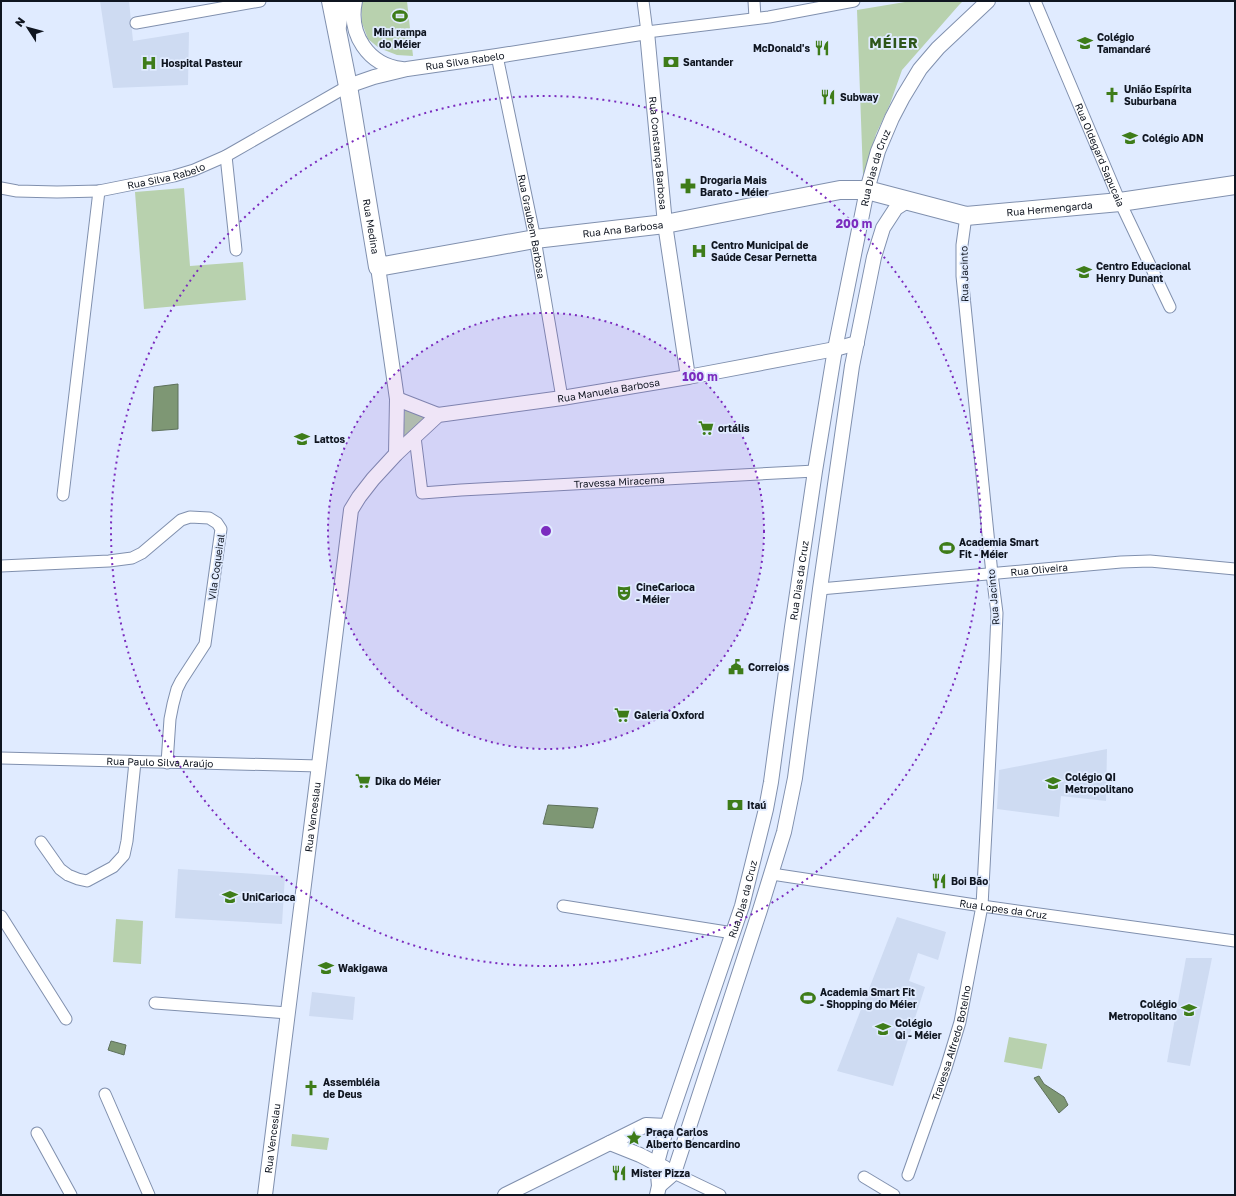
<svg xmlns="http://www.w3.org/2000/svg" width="1236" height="1196" font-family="'Golos Text',sans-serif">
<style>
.built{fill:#cedbf2}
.green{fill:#b8d1ae}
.water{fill:#7e9774;stroke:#5d705b}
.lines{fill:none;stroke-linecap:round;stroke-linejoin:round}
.minor-casing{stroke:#8090ae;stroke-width:13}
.tertiary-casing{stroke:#8090ae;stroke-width:16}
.primary-casing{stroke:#8090ae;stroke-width:20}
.minor{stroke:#fff;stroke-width:11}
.tertiary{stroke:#fff;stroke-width:14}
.primary{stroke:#fff;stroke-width:18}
.ring{fill:none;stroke:#7b2cbf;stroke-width:2;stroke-dasharray:2 4}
.labels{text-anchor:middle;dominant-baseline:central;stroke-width:3.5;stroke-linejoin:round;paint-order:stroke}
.poi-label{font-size:10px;font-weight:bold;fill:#0f1520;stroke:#e0ebff;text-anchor:start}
.street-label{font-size:10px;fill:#0f1520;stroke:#e0ebff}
.district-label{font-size:14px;font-weight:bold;letter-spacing:1px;fill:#2e561a;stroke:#e0ebff}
.centre{fill:#7b2cbf;stroke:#e0ebff;stroke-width:2}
.ring-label{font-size:12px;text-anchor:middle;font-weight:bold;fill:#7b2cbf;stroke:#e0ebff;stroke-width:3.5;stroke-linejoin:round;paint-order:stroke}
</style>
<rect width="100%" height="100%" fill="#e0ebff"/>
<g class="built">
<polygon points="100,1 129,1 133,41 189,32 188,85 113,88"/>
<polygon points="1107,749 1106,801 1061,796 1059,817 997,809 999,770"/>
<polygon points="178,869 285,876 282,924 175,918"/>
<polygon points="897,917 946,932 938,960 918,953 909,981 925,987 893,1086 837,1071"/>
<polygon points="1186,958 1212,958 1190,1066 1167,1062"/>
<polygon points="312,992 355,997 353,1020 309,1016"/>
</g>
<g class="green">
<polygon points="361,1 407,1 413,56 397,55 379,48 368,39 362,23"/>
<polygon points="911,1 963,1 959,5 902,70 890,104 876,134 865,172 863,175 857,10"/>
<polygon points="184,188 190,266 243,262 246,300 144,309 135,192"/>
<polygon points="405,409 427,418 403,442"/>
<polygon points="116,919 143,921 141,964 113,962"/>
<polygon points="1009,1037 1047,1044 1042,1069 1004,1062"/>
<polygon points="292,1134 329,1138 327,1150 291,1146"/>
</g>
<g class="water">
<polygon points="178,384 178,429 152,431 154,387"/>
<polygon points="548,805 598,808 593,828 543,824"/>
<polygon points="111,1041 126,1045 124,1055 108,1050"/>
<polygon points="1039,1076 1044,1084 1064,1097 1068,1105 1059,1113 1034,1078"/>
</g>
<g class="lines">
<defs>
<g id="minor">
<polyline points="643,1 647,32 769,17 854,1"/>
<polyline points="754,1 755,18"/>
<path id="s1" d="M1035 1 1120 202 1170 307"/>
<polyline points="136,23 260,1"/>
<path id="s2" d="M497 56 535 239 562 398"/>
<polyline points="226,156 236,250"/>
<path id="s3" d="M1 188 17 191 57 192 99 191 174 176 194 170 226 156 348 86"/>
<path id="s4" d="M415 437 422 493 461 490 815 471"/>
<polyline points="63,495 99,191"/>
<polyline points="1,566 109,561 132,558 142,553 181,520 190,517 209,518 217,523 221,529 205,644 181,681 177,689 173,704 170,719 167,763"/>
<path id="s5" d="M820 589 1121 562 1150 561 1235 569"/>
<path id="s6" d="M1 758 319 766"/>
<polyline points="41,842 60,869 68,875 78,879 87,881 113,867 124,855 127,841 135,762"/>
<path id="s7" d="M772 874 982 906 1235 941"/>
<polyline points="563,906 733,933"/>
<polyline points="1,916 66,1019"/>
<polyline points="155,1003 288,1013"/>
<polyline points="105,1094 149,1195"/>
<polyline points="37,1133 71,1195"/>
<polyline points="674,1173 720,1195"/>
<path id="s8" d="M908 1175 946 1068 960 1022 982 906 995 661 997 613 992 574 962 276V245L966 216"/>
<polyline points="864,1177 894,1195"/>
</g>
<g id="tertiary">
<path d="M355 1C348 34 368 65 402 69"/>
<polyline points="339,26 343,1"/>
<path id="s9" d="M348 86 374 77 407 69 497 56 647 32 665 224 688 377"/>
<polyline points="378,267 397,399 396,454"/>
<polyline points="397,399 438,415"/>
<polyline points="610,1143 640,1155 665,1168"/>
<polyline points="659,1186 674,1173 760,910 784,832 795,778 820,589 852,366 874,257 883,228 896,208 907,201"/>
<path id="s10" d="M265 1195 351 510 359 497 373 479 396 454 438 415 562 398 688 377 835 349 857 343"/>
<polyline points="505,1195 646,1125 667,1126"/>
<path id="s11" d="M657 1195 659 1186 657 1163 667 1126 742 906 766 809 771 782 792 627 815 471 835 349 867 190 878 151 892 118 903 97 920 69 938 48 988 1"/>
</g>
<g id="primary">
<path id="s12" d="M331 1 348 86 378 267 535 239 665 224 840 190H867L966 216 1120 202 1235 185"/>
</g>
</defs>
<use href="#minor" class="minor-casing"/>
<use href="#tertiary" class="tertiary-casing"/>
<use href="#primary" class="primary-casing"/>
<use href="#minor" class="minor"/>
<use href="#tertiary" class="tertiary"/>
<use href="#primary" class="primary"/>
</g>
<circle cx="546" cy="531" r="218" fill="#7b2cbf" fill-opacity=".12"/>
<g class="ring">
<circle cx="546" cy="531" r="218"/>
<circle cx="546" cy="531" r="435"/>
</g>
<defs>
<symbol id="stadium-bare" viewBox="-9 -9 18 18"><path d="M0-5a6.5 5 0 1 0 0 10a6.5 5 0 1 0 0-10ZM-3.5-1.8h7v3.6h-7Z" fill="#3e7c19" stroke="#e0ebff" stroke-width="2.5" paint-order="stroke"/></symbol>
<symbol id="school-bare" viewBox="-9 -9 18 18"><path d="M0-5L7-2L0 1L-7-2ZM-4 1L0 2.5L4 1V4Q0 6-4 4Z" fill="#3e7c19" stroke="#e0ebff" stroke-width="2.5" paint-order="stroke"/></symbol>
<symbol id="restaurant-bare" viewBox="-9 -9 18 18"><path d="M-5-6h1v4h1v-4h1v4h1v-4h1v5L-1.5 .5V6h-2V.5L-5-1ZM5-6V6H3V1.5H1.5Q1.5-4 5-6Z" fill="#3e7c19" stroke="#e0ebff" stroke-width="2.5" paint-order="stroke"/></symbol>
<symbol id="bank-bare" viewBox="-9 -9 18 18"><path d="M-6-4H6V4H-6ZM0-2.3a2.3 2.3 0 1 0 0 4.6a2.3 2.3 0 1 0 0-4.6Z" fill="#3e7c19" stroke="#e0ebff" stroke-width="2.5" paint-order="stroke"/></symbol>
<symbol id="hospital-bare" viewBox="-9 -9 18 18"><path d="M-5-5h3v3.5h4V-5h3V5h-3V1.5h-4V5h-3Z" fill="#3e7c19" stroke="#e0ebff" stroke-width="2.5" paint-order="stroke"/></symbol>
<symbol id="church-bare" viewBox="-9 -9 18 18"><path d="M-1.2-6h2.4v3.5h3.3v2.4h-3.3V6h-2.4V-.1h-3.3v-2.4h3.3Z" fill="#3e7c19" stroke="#e0ebff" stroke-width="2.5" paint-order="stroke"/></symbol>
<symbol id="pharmacy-bare" viewBox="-9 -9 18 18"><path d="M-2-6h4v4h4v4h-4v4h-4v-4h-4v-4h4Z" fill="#3e7c19" stroke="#e0ebff" stroke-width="2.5" paint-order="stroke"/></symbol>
<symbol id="supermarket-bare" viewBox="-9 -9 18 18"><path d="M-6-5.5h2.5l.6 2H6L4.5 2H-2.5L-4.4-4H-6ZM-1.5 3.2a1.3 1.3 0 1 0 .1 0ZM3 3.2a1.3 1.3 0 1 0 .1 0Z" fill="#3e7c19" stroke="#e0ebff" stroke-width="2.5" paint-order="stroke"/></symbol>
<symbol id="theatre-bare" viewBox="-9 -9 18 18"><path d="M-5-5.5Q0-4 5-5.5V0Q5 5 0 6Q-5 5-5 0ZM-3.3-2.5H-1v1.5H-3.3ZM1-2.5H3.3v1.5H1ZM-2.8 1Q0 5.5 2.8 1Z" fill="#3e7c19" stroke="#e0ebff" stroke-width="2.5" paint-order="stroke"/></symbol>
<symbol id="civic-bare" viewBox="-9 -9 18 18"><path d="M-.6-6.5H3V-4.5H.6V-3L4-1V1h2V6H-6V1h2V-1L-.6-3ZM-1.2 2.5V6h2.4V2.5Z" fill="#3e7c19" stroke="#e0ebff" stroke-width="2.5" paint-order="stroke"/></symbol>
<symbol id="university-bare" viewBox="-9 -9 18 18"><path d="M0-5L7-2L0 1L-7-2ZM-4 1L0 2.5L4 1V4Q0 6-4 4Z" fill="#3e7c19" stroke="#e0ebff" stroke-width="2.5" paint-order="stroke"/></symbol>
<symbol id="sight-bare" viewBox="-9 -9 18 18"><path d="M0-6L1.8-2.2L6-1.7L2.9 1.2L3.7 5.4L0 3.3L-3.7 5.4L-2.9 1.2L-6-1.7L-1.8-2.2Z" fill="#3e7c19" stroke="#e0ebff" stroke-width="2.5" paint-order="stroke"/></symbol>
</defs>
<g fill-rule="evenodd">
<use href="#stadium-bare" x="389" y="5" width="22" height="22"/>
<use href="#school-bare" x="1074" y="32" width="22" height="22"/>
<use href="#restaurant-bare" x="811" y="37" width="22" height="22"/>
<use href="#bank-bare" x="660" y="51" width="22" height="22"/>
<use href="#hospital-bare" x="138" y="52" width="22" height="22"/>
<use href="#church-bare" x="1101" y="84" width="22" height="22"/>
<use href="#restaurant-bare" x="817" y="86" width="22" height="22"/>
<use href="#school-bare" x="1119" y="127" width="22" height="22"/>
<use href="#pharmacy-bare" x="677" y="175" width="22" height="22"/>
<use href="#hospital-bare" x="688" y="240" width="22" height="22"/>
<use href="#school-bare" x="1073" y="261" width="22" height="22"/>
<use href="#supermarket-bare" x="695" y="417" width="22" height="22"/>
<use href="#school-bare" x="291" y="428" width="22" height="22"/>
<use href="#stadium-bare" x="936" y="537" width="22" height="22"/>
<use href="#theatre-bare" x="613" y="582" width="22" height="22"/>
<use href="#civic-bare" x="725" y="656" width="22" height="22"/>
<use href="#supermarket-bare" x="611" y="704" width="22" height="22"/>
<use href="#supermarket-bare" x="352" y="770" width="22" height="22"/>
<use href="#school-bare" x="1042" y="772" width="22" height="22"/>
<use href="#bank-bare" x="724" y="794" width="22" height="22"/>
<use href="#restaurant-bare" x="928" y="870" width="22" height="22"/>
<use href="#university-bare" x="219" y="886" width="22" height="22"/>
<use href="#school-bare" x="315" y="957" width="22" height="22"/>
<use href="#stadium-bare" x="797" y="987" width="22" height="22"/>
<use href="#school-bare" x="1178" y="999" width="22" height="22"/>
<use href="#school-bare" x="872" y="1018" width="22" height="22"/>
<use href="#church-bare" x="300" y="1077" width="22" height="22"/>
<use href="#sight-bare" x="623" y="1127" width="22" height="22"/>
<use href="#restaurant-bare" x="608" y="1162" width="22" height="22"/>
</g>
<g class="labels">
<g class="poi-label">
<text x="400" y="32" text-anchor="middle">Mini rampa<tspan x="400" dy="12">do Méier</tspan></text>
<text x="1097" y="37">Colégio<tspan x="1097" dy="12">Tamandaré</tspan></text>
<text x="810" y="48" text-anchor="end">McDonald's</text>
<text x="683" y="62">Santander</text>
<text x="161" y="63">Hospital Pasteur</text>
<text x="1124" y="89">União Espírita<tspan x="1124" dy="12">Suburbana</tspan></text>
<text x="840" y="97">Subway</text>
<text x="1142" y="138">Colégio ADN</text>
<text x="700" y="180">Drogaria Mais<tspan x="700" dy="12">Barato - Méier</tspan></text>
<text x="711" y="245">Centro Municipal de<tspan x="711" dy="12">Saúde Cesar Pernetta</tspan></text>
<text x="1096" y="266">Centro Educacional<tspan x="1096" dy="12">Henry Dunant</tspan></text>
<text x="718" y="428">ortális</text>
<text x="314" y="439">Lattos</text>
<text x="959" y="542">Academia Smart<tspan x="959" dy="12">Fit - Méier</tspan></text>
<text x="636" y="587">CineCarioca<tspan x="636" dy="12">- Méier</tspan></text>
<text x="748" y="667">Correios</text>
<text x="634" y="715">Galeria Oxford</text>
<text x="1065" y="777">Colégio QI<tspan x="1065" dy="12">Metropolitano</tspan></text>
<text x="375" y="781">Dika do Méier</text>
<text x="747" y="805">Itaú</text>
<text x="951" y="881">Boi Bão</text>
<text x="242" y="897">UniCarioca</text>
<text x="338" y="968">Wakigawa</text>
<text x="820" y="992">Academia Smart Fit<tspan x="820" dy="12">- Shopping do Méier</tspan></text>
<text x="1177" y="1004" text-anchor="end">Colégio<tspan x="1177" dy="12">Metropolitano</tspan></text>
<text x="895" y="1023">Colégio<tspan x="895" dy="12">Qi - Méier</tspan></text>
<text x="323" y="1082">Assembléia<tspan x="323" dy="12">de Deus</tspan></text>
<text x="646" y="1132">Praça Carlos<tspan x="646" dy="12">Alberto Bencardino</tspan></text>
<text x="631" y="1173">Mister Pizza</text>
</g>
<g class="street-label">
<text stroke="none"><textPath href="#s9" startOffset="120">Rua Silva Rabelo</textPath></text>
<text stroke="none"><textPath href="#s9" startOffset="426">Rua Constança Barbosa</textPath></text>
<text stroke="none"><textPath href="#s1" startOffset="167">Rua Oldegard Sapucaia</textPath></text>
<text stroke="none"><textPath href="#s11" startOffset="1054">Rua Dias da Cruz</textPath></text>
<text stroke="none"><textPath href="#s3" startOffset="167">Rua Silva Rabelo</textPath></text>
<text stroke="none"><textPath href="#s12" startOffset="952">Rua Hermengarda</textPath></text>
<text stroke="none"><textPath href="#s12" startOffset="229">Rua Medina</textPath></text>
<text stroke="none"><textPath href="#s2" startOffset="174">Rua Graubem Barbosa</textPath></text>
<text stroke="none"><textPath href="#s12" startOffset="518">Rua Ana Barbosa</textPath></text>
<text transform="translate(964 274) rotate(-91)">Rua Jacinto</text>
<text stroke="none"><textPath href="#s10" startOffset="992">Rua Manuela Barbosa</textPath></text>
<text stroke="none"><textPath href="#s4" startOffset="254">Travessa Miracema</textPath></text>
<text transform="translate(216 567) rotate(-82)">Vila Coqueiral</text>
<text stroke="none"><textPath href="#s5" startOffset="220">Rua Oliveira</textPath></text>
<text stroke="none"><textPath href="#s11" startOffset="634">Rua Dias da Cruz</textPath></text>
<text transform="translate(993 597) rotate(-95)">Rua Jacinto</text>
<text stroke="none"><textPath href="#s6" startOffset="159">Rua Paulo Silva Araújo</textPath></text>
<text stroke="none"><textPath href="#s10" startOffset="381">Rua Venceslau</textPath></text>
<text stroke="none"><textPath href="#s11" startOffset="310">Rua Dias da Cruz</textPath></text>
<text stroke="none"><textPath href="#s7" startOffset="234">Rua Lopes da Cruz</textPath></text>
<text stroke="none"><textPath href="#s8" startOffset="139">Travessa Alfredo Botelho</textPath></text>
<text stroke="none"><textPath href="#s10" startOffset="57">Rua Venceslau</textPath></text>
</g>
<g class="district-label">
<text x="894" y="42">MÉIER</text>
</g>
</g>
<circle cx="546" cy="531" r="6" class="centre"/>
<g class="ring-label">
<text x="854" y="228">200 m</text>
<text x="700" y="381">100 m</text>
</g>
<rect width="1236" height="1196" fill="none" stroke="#0f1520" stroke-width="4"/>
<g transform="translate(28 28) rotate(306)" stroke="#e0ebff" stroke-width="3" paint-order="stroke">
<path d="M0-3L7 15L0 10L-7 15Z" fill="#0f1520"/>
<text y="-6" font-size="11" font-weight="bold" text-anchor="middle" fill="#0f1520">N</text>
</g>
</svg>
